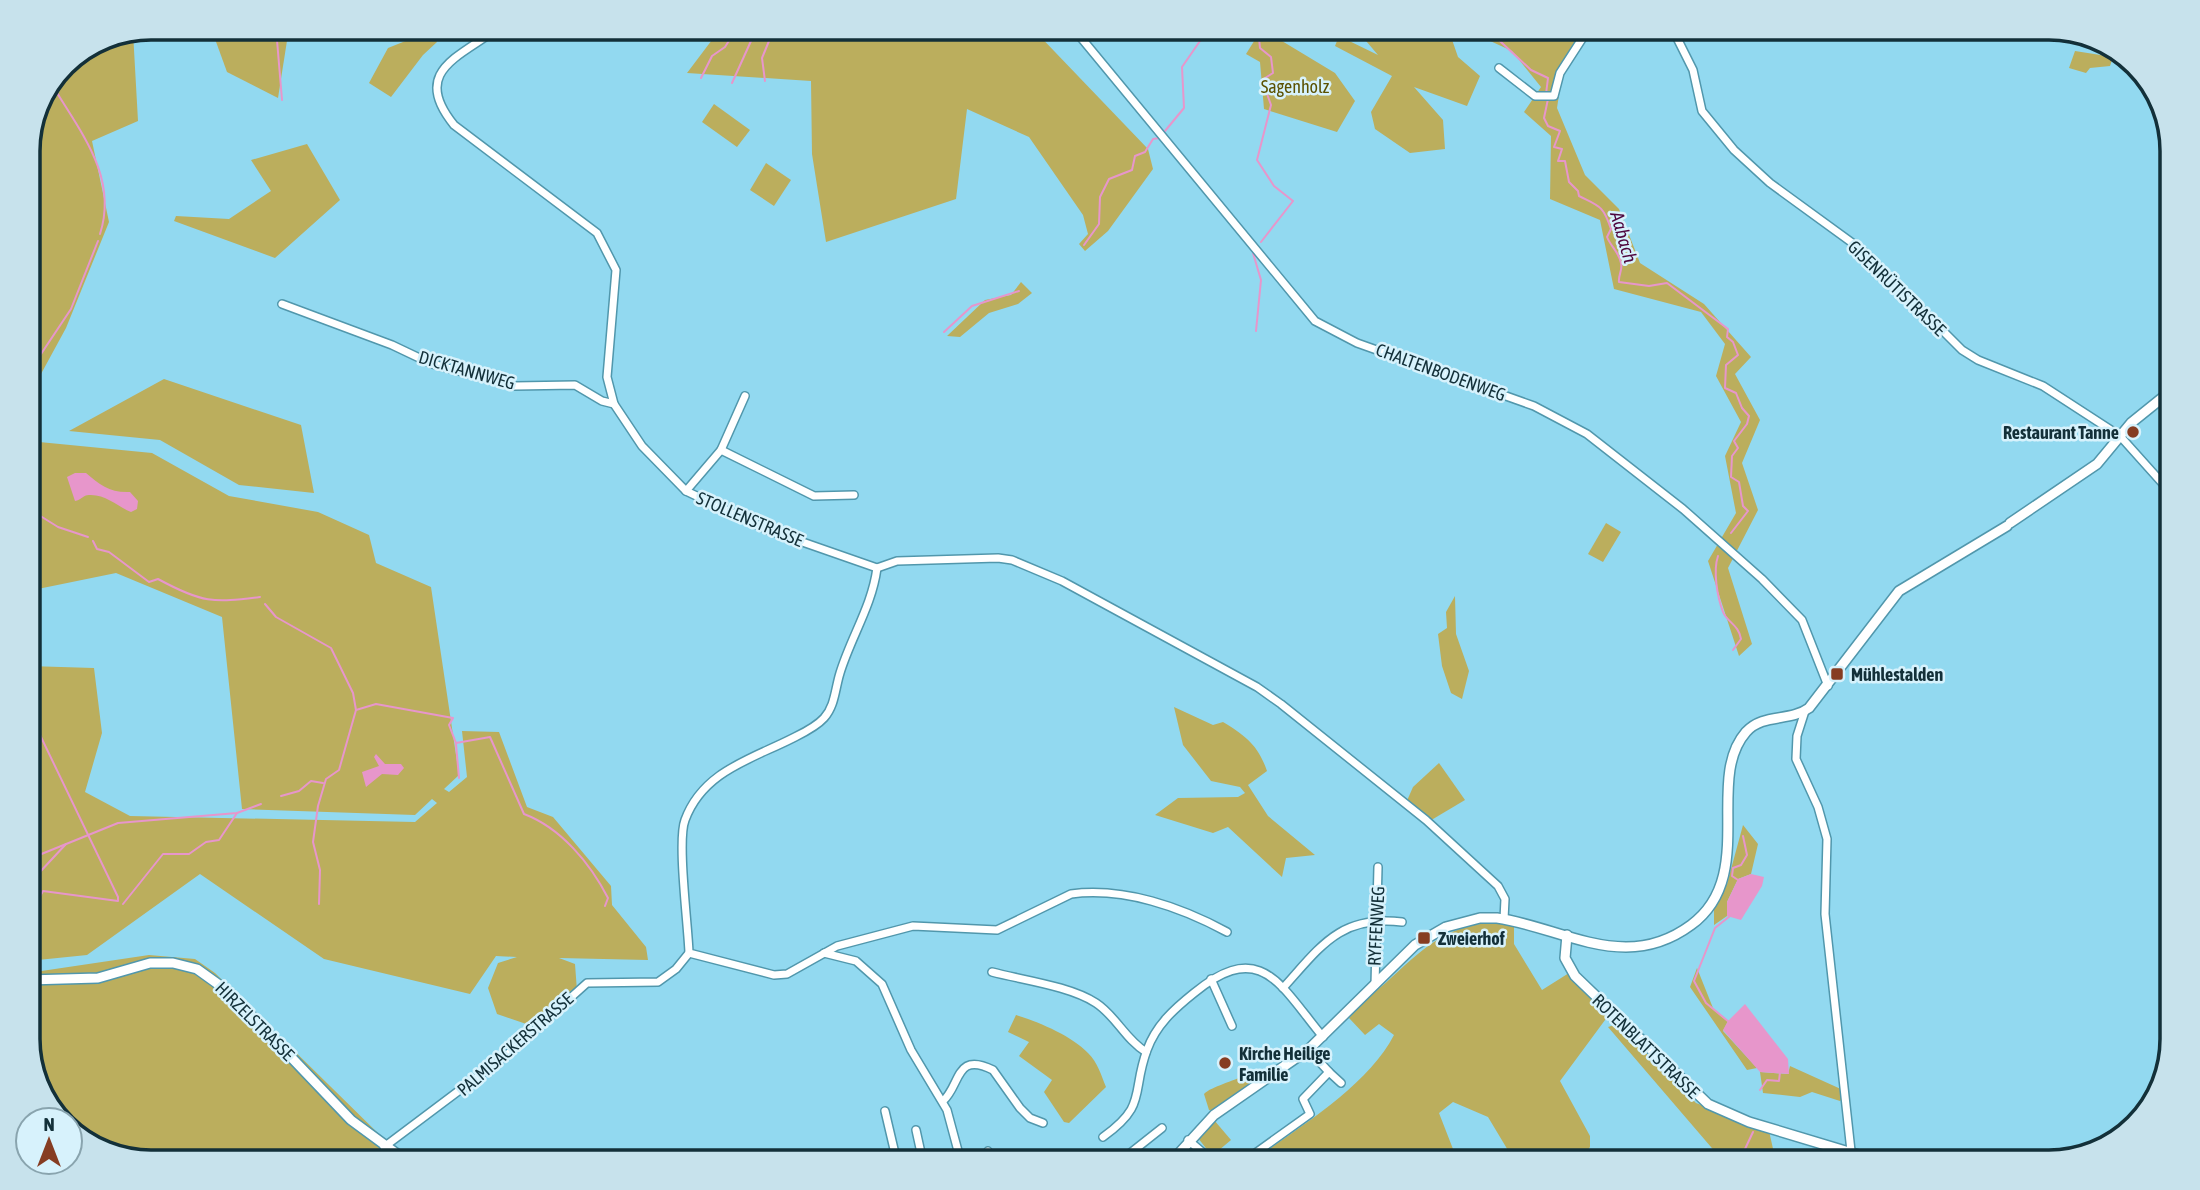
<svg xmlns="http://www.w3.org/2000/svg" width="2200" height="1190" font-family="'Asap Condensed',sans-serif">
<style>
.green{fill:#bbae5d}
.water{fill:#e796cb}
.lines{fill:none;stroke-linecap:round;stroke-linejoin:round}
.stream{stroke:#e796cb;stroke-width:2}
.minor-casing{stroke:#5197ac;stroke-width:10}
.tertiary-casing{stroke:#5197ac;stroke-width:12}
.minor{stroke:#fff;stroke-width:7}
.tertiary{stroke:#fff;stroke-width:9}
.poi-dot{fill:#863d22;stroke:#d7f2fc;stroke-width:2.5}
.labels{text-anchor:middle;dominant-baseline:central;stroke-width:5;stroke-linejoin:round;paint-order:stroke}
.park-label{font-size:18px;fill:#5b5101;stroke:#d7f2fc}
.street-label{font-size:18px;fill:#133039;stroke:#d7f2fc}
.poi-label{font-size:18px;font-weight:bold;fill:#133039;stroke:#d7f2fc;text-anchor:start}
.water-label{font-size:19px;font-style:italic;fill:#4f063e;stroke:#d7f2fc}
.rim{fill:none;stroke:#133039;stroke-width:3.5}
</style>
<rect width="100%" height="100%" fill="#92d9f0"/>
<g class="green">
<polygon points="211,28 289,28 278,98 227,72"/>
<polygon points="721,28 1032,28 1148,149 1153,169 1108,231 1085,251 1079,244 1088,234 1083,215 1029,137 967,109 956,199 826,242 812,154 811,81 687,73"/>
<polygon points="1253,28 1276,28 1277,38 1335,73 1355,101 1337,132 1264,109 1260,62 1246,54 1256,38"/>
<polygon points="1355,28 1448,28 1458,57 1480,76 1467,106 1414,87 1443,120 1445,149 1410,153 1375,129 1371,112 1392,76 1335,46 1339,36 1378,55"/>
<polygon points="1462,28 1589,28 1563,68 1557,108 1585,175 1619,209 1640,263 1704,304 1751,357 1735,374 1760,420 1742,463 1758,510 1728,568 1752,644 1739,656 1708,561 1736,513 1725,456 1741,422 1716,376 1725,344 1701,312 1614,289 1600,220 1550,199 1551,136 1524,112 1541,87 1512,51"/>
<polygon points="433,30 437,42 423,55 391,97 369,83 388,48"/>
<polygon points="133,32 138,121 92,141 109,222 66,328 29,396 29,441 152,453 229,496 318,512 369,535 376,563 431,587 459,775 444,789 449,792 467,777 462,731 499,732 527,807 553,817 611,886 612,905 646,947 648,960 559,958 575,964 577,991 538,1028 497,1014 488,988 498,963 517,957 496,956 470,994 324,959 200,874 87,955 28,961 28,666 94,668 102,733 85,792 130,816 415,822 437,803 432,799 415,815 242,809 222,617 116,573 28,591 28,144 64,64 104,37"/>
<polygon points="2075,51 2113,57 2110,66 2090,68 2086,73 2069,68"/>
<polygon points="714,104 750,130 737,147 702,122"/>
<polygon points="307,144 340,200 275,258 174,221 176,216 229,219 271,191 251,160"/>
<polygon points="766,163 791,180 774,206 750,190"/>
<polygon points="1021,282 1032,293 1018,304 989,313 960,337 947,336 985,300 1011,295"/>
<polygon points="164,379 301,425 314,493 239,485 160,440 69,431"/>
<polygon points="1606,523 1621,532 1603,562 1588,554"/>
<polygon points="1455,596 1456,634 1469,671 1462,699 1451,693 1442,666 1438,634 1447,628 1446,612"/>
<path d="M1174 707 1213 725 1223 722C1246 736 1258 745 1267 771L1248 785 1268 816 1315 855 1286 858 1282 877 1228 827 1213 833 1155 815 1178 798 1238 797 1245 793 1240 787 1211 781 1183 745Z"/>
<polygon points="1439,763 1465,800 1428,822 1406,803 1413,787"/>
<polygon points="1743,825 1758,844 1751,874 1738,879 1727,902 1727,916 1714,925 1714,908 1727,884"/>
<path d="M1500 922 1514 926V944L1542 990 1569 973 1608 1016 1560 1081 1590 1136V1147L1579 1162H1515L1488 1117 1453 1102 1439 1113 1453 1149 1448 1162H1268L1261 1155C1304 1124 1369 1084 1394 1035L1379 1024 1365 1035 1349 1018C1362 1002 1377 991 1392 977 1427 945 1449 924 1500 922Z"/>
<path d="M149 955 195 959 215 973 388 1143 415 1162H151L96 1149 70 1126V1120H63C23 1085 28 1022 28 973Z"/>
<polygon points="1697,968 1713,1008 1728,1021 1723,1031 1757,1068 1747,1070 1690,987"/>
<path d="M1016 1015C1039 1022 1072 1036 1088 1053 1098 1063 1101 1075 1106 1087L1069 1123 1064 1122 1044 1092 1052 1080 1019 1056 1029 1042 1008 1032Z"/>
<polygon points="1617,1024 1696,1103 1769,1131 1776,1162 1714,1162 1717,1154 1608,1027"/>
<polygon points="1790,1066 1843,1090 1843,1098 1840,1101 1812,1092 1800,1097 1763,1093 1760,1072 1788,1074"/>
<path d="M1246 1074 1254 1081 1213 1111 1209 1110 1204 1094C1212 1086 1233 1082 1246 1074Z"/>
<polygon points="1214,1120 1231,1140 1212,1156 1198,1138"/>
</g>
<g class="water">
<path d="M75 473H86C100 485 110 493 130 492L138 501 137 509 131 512C118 507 106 494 89 495 83 495 81 500 75 501L67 477Z"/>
<polygon points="376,754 385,764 401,764 404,768 398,775 382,774 366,787 362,772 379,766 374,757"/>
<polygon points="1751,874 1764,877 1762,886 1741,920 1727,916 1727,902 1738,879"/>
<polygon points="1745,1004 1788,1059 1789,1074 1760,1072 1723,1030 1728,1021"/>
</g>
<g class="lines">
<g class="stream">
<polyline points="276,28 282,100"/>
<polyline points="1258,28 1260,48 1271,57 1273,73 1262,80 1271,105 1257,160 1274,186 1293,201 1261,242"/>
<polyline points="1486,28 1531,70 1548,78 1546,94"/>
<polyline points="701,78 712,56 725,47 737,28"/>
<polyline points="765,81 762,58 769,41 766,28"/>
<polyline points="732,83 751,41 752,28"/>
<path d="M54 88C82 134 118 178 100 234"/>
<path d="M1548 99 1544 118 1548 126 1560 131 1554 147 1562 149 1558 161H1565L1569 182 1578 191 1579 196C1599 206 1603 205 1611 229L1607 237C1611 247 1619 252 1621 263 1623 270 1618 275 1619 282L1649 286 1667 283 1728 329 1727 337 1733 342 1738 355 1726 365 1725 388 1736 393 1742 408 1749 416 1747 424 1734 441 1738 448 1732 456 1731 477 1739 482 1743 506 1748 511 1731 533"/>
<polyline points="1165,131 1184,108 1182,67 1209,28"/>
<polyline points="1084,245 1099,224 1100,197 1109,179 1132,170 1135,156 1145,152 1153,139 1159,138"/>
<polyline points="1253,253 1261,280 1256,331"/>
<polyline points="944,332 972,306 1019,291"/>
<polyline points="28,388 37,360 71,309 98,241"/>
<polyline points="28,508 31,510"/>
<polyline points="34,512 58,527 88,537"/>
<path d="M93 541 97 549 109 552 149 582 158 579C202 603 213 603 260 597"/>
<path d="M1718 556C1713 571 1717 596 1723 612 1727 622 1739 625 1741 639L1733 650"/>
<polyline points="265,604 276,617 331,648 353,693 356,710 339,770 326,779 318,806 313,842 320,870 319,904"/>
<polyline points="28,710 118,897 118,901 43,891 38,900"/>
<path d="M356 710 376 704 453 718 449 725 456 743 490 737 524 814C561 828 590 863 608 898L605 906"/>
<polyline points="456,744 459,778"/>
<polyline points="281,796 299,791 311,781 323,783"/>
<polyline points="39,855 118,823 237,813 261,804"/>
<polyline points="28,876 39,873 66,844"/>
<polyline points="1738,880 1732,876 1733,868 1741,865 1747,855 1743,836"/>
<polyline points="123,904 163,854 189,854 206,842 219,840 237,813"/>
<polyline points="1729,1022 1706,1003 1694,981 1715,928 1730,916"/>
<polyline points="1760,1090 1767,1080 1779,1081 1780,1072"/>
<polyline points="1753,1132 1745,1149 1762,1162"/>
</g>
<defs>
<g id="minor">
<path d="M498 28C460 57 410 71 454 125L597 233 616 270 607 377 614 404 642 446 686 491 768 530 877 568 897 561 998 558 1012 560 1062 581 1257 687 1281 704 1426 820 1498 886 1505 899 1504 919"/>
<polyline points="1073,28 1315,321 1357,343 1534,406 1587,434 1683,509 1762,579 1802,620 1828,686"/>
<polyline points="1672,28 1693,70 1702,111 1734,150 1770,183 1862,250 1962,350 1978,360 2043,386 2120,436 2172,494"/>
<polyline points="1499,68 1535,96 1554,96 1560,73 1589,28"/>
<polyline points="282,304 392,345 432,364 515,386 575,385 602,401 614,404"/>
<polyline points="721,450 814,496 854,495"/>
<polyline points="686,491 721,450 745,396"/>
<path d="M877 568C872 606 851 637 840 673 835 689 835 706 824 718 816 727 803 733 793 738 752 759 703 771 685 820 677 841 688 924 689 953L774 975 787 974 837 946 913 926 997 930 1071 894C1124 887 1181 907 1227 932"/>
<polyline points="1805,711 1797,736 1796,759 1818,807 1827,839 1825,914 1851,1151"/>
<polyline points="824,953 856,961 882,984 911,1050 947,1110 961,1162"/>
<path d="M992 972C1022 980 1070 986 1096 1003 1116 1016 1125 1039 1146 1052"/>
<polyline points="1211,979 1232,1026"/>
<polyline points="1375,985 1378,867"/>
<path d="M1283 988C1321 946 1340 915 1402 922"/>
<polyline points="1316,1058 1329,1072"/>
<path d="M943 1101C961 1085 955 1051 993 1070L1020 1108 1030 1118 1043 1123"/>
<polyline points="885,1111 897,1162"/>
<polyline points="916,1130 923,1162"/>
<path d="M1103 1137C1148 1105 1131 1093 1147 1050 1156 1025 1174 1009 1194 993 1261 938 1280 985 1323 1037"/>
<polyline points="1188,1140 1214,1162"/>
<polyline points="384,1147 509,1053 587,983 658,982 676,969 689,953"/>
<polyline points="988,1151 990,1162"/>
<polyline points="1119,1162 1162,1128"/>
<polyline points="1243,1162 1310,1114 1303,1099 1329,1072 1341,1083"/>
</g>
<g id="tertiary">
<polyline points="2010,523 2097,464 2131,423 2172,390"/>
<polyline points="1567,935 1565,958 1575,976 1708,1104 1749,1122 1882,1162"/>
<polyline points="28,980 98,978 150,963 173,963 197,969 229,992 351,1120 408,1162"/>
<path d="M1171 1162 1214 1115 1309 1049 1415 945 1446 927 1480 918H1497C1540 924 1583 947 1626 947 1650 947 1672 939 1691 925 1758 876 1704 780 1746 732 1763 713 1790 722 1809 708L1899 591 2007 526"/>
</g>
</defs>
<use href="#minor" class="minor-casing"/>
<use href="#tertiary" class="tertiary-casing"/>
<use href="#minor" class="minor"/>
<use href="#tertiary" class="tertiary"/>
</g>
<g class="poi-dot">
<circle cx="2133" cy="432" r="7"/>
<rect x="1830" y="667" width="14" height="14" rx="3.5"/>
<rect x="1417" y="931" width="14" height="14" rx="3.5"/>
<circle cx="1225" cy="1063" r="7"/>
</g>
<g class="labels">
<g class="park-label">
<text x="1295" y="86">Sagenholz</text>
</g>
<g class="street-label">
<text transform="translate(1897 288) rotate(44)">GISENRÜTISTRASSE</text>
<text transform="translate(467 370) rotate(16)">DICKTANNWEG</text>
<text transform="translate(1441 372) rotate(20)">CHALTENBODENWEG</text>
<text transform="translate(750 519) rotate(23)">STOLLENSTRASSE</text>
<text transform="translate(1376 926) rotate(-87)">RYFFENWEG</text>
<text transform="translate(255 1021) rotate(45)">HIRZELSTRASSE</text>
<text transform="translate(515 1044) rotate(-41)">PALMISACKERSTRASSE</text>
<text transform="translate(1646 1046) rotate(44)">ROTENBLATTSTRASSE</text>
</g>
<g class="poi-label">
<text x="2119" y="432" text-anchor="end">Restaurant Tanne</text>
<text x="1851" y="674">Mühlestalden</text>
<text x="1438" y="938">Zweierhof</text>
<text x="1239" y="1053">Kirche Heilige<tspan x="1239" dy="21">Familie</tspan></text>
</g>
<g class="water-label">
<text transform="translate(1624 237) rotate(74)">Aabach</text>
</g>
</g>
<path d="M0 0H2200V1190H0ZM151 40H2049A111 111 0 0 1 2160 151V1039A111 111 0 0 1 2049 1150H151A111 111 0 0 1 40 1039V151A111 111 0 0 1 151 40Z" fill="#c7e2ec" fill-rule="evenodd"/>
<path class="rim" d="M151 40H2049A111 111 0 0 1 2160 151V1039A111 111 0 0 1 2049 1150H151A111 111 0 0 1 40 1039V151A111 111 0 0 1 151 40Z"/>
<g transform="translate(49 1141)"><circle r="33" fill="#d7f2fc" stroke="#89a4ae" stroke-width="2"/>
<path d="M0-5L12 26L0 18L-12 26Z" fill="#863d22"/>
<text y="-10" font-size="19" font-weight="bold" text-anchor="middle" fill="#133039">N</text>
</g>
</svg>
